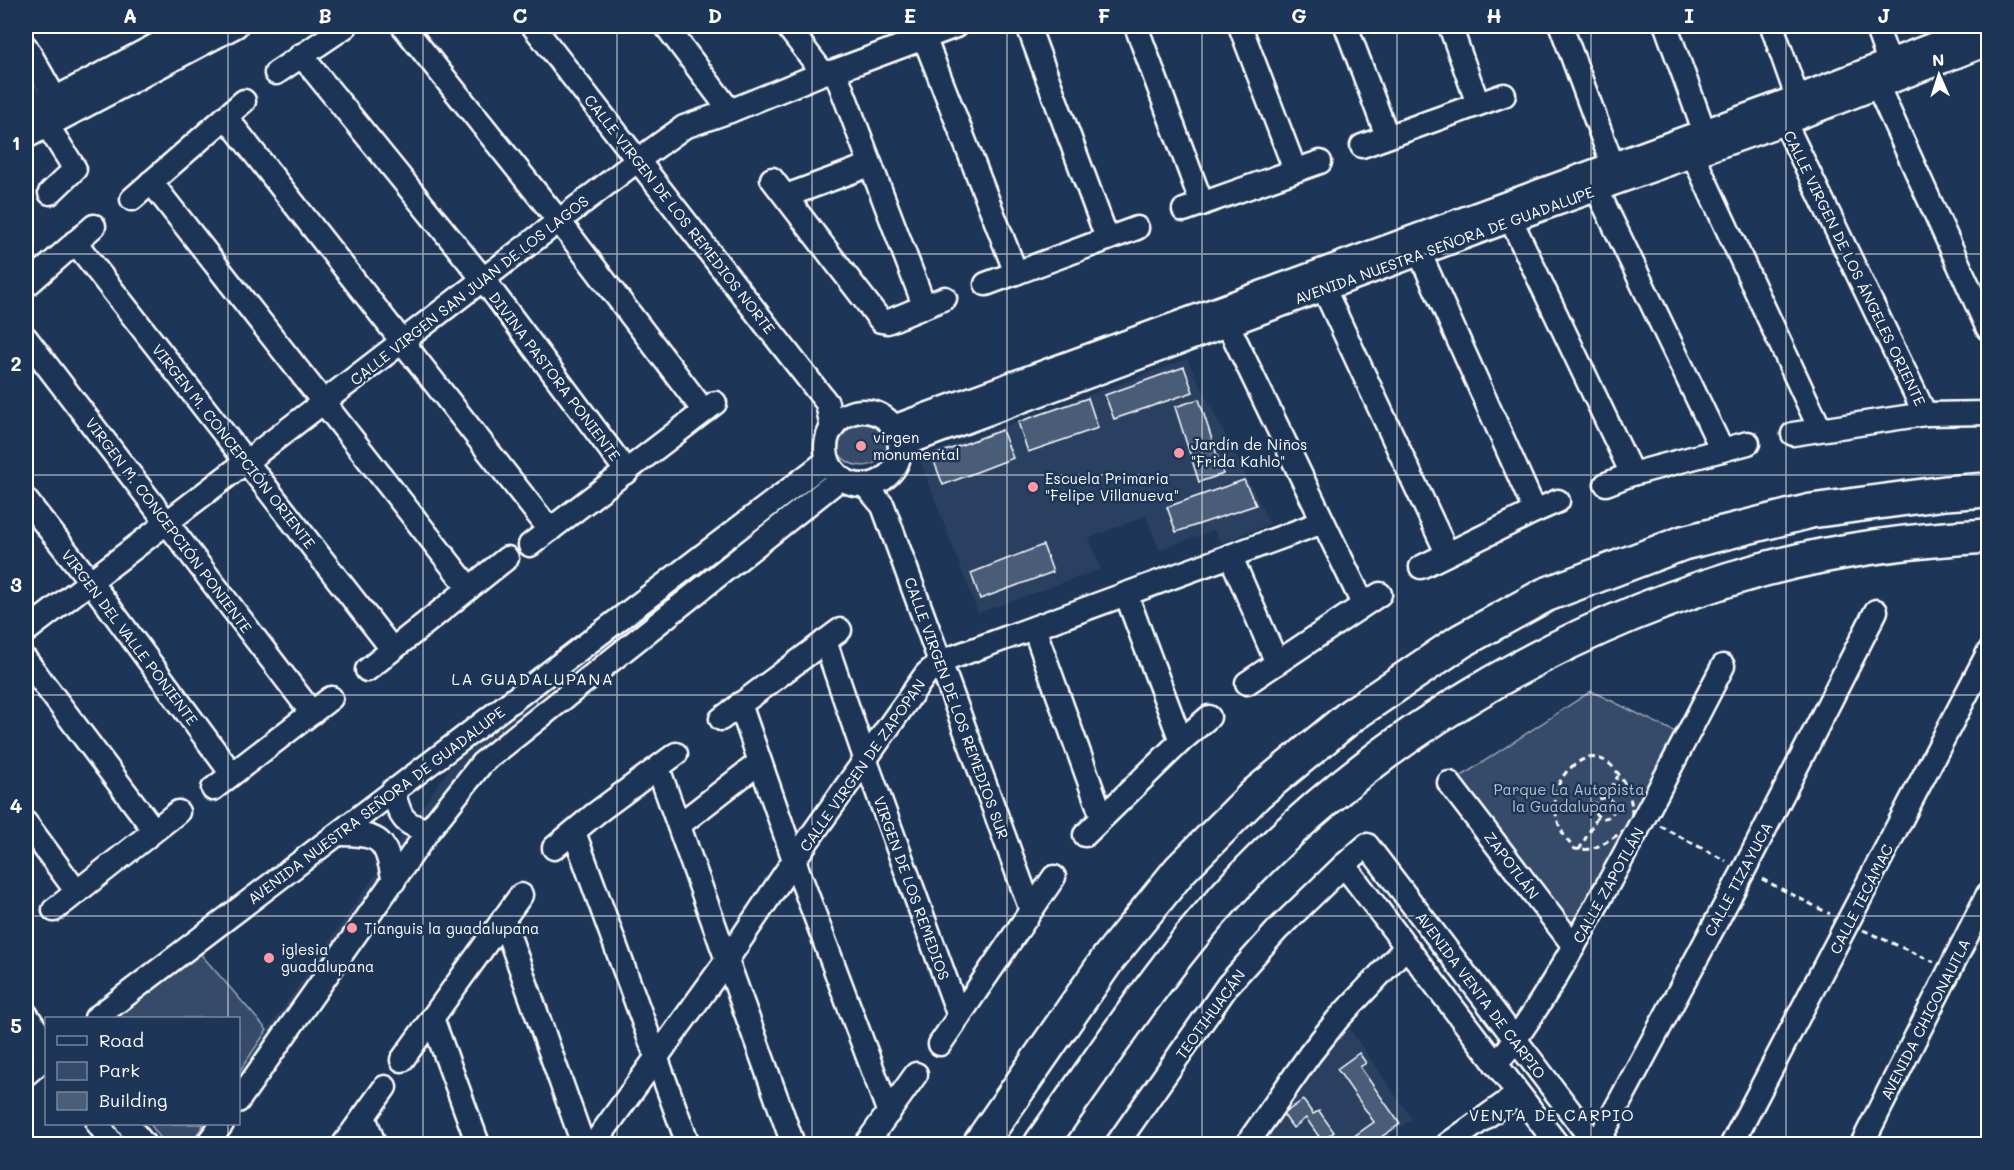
<svg xmlns="http://www.w3.org/2000/svg" width="2014" height="1170" font-family="Mali,sans-serif">
<style>
.built{fill:#2a4161}
.green{fill:#364b69;stroke:#9aa5b4;stroke-width:1.5}
.building{fill:#4a5d79;stroke:#fff;stroke-width:1.5}
.lines{fill:none;stroke-linecap:round;stroke-linejoin:round}
.minor-casing{stroke:#fff;stroke-width:27}
.highway-casing{stroke:#fff;stroke-width:38}
.path{stroke:#fff;stroke-width:3;stroke-dasharray:6 4.5;stroke-linecap:butt}
.minor{stroke:#1d3557;stroke-width:22}
.highway{stroke:#1d3557;stroke-width:33}
.grid{fill:none;stroke:#fff;stroke-width:1.5;stroke-opacity:0.55}
.poi-dot{fill:#ff9aa2;stroke:#1d3557;stroke-width:2}
.labels{text-anchor:middle;dominant-baseline:central;stroke-width:5;stroke-linejoin:round;paint-order:stroke}
.street-label{font-size:15px;fill:#fff;stroke:#1d3557}
.poi-label{font-size:15px;fill:#fff;stroke:#1d3557;text-anchor:start}
.park-label{font-size:15px;fill:#b9c0ca;stroke:#1d3557}
.neighbourhood-label{font-size:16px;letter-spacing:1.5px;fill:#fff;stroke:#1d3557}
.neatline{fill:none;stroke:#fff;stroke-width:2}
.grid-label{font-size:20px;text-anchor:middle;font-weight:bold;fill:#fff}
</style>
<rect width="100%" height="100%" fill="#1d3557"/>
<filter id="ink" filterUnits="userSpaceOnUse"><feTurbulence type="fractalNoise" baseFrequency=".0167" numOctaves="2"/><feDisplacementMap in="SourceGraphic" scale="12" xChannelSelector="R" yChannelSelector="G"/><feConvolveMatrix kernelMatrix="1 2 1 2 8 2 1 2 1" color-interpolation-filters="sRGB"/></filter>
<g filter="url(#ink)">
<g class="built">
<polygon points="1187,359 1270,524 1221,543 1214,530 1159,550 1146,516 1089,538 1101,569 978,613 919,458"/>
<polygon points="822,475 838,495 479,767 239,1113 239,1071 464,747"/>
<polygon points="1346,1024 1412,1119 1376,1144 1252,1144"/>
</g>
<g class="green">
<path d="M871 421 884 425 891 436C890 440 889 446 887 450 875 472 849 470 836 450 843 429 850 426 871 421Z"/>
<polygon points="1591,691 1690,739 1581,937 1454,781"/>
<polygon points="198,951 267,1030 239,1072 238,1018 109,1018"/>
<polygon points="150,1124 204,1124 190,1144 165,1144"/>
</g>
<g class="building">
<polygon points="1184,367 1193,392 1114,419 1105,395"/>
<polygon points="1088,398 1098,428 1028,452 1018,422"/>
<polygon points="1199,399 1223,474 1199,482 1175,407"/>
<polygon points="1002,430 1013,458 943,485 932,456"/>
<polygon points="1244,480 1256,505 1176,532 1167,507"/>
<polygon points="1043,545 1053,572 980,599 971,573"/>
<polygon points="1359,1053 1366,1063 1360,1067 1400,1124 1371,1144 1343,1144 1374,1122 1337,1069"/>
<polygon points="1303,1100 1313,1114 1319,1111 1334,1132 1322,1141 1306,1118 1293,1128 1283,1114"/>
</g>
<g class="lines">
<defs>
<g id="minor">
<polyline points="403,26 559,221 704,411"/>
<polyline points="533,26 827,403 832,429"/>
<polyline points="666,26 730,111"/>
<polyline points="787,26 823,73"/>
<polyline points="1028,26 1107,238"/>
<polyline points="1136,26 1202,204"/>
<polyline points="1240,26 1295,170"/>
<polyline points="1346,26 1387,136"/>
<polyline points="1450,26 1478,104"/>
<polyline points="1561,26 1617,177"/>
<polyline points="1666,26 1704,131"/>
<polyline points="1772,26 1797,97"/>
<polyline points="1876,26 1889,62"/>
<polyline points="916,27 924,37 1016,273"/>
<polyline points="26,47 61,109"/>
<polyline points="301,55 483,279 627,472"/>
<polyline points="835,71 924,305"/>
<polyline points="276,73 346,26"/>
<polyline points="1878,87 1988,329"/>
<polyline points="26,92 75,169 50,193"/>
<polyline points="26,114 192,26"/>
<polyline points="226,117 550,530"/>
<polyline points="1785,123 1925,414"/>
<polyline points="26,137 236,26"/>
<polyline points="1362,146 1504,95"/>
<polyline points="1693,155 1820,429"/>
<polyline points="772,179 881,321 887,322 945,298"/>
<polyline points="151,182 469,588"/>
<polyline points="1597,190 1722,450"/>
<polyline points="786,196 870,165"/>
<polyline points="132,199 244,101"/>
<polyline points="1184,210 1320,162"/>
<polyline points="1511,220 1632,474"/>
<polyline points="75,242 392,649"/>
<polyline points="1420,254 1535,511"/>
<polyline points="986,284 1137,228"/>
<polyline points="26,286 94,226"/>
<polyline points="1324,289 1447,553"/>
<polyline points="1228,325 1363,604"/>
<polyline points="26,338 312,713"/>
<circle cx="863" cy="448" r="37"/>
<polyline points="893,427 1797,97 1980,26"/>
<polyline points="1793,434 1925,414 1988,413"/>
<polyline points="900,446 1511,220 1785,123 1988,44"/>
<polyline points="1606,484 1632,474 1748,443"/>
<polyline points="865,485 883,506 1031,910"/>
<polyline points="26,500 90,581 232,774"/>
<polyline points="530,545 715,403"/>
<polyline points="1231,557 1277,663"/>
<polyline points="1421,567 1535,511 1558,501"/>
<polyline points="1126,594 1181,741"/>
<polyline points="1034,628 1102,817"/>
<polyline points="26,631 638,160 684,127 730,111 823,73 835,71 956,26"/>
<polyline points="825,641 866,761 959,1016"/>
<polyline points="26,660 154,830"/>
<polyline points="367,670 507,558"/>
<polyline points="1247,683 1380,594"/>
<polyline points="740,704 794,860 889,1113"/>
<polyline points="721,719 840,630"/>
<polyline points="658,768 793,1144"/>
<polyline points="1449,783 1574,946"/>
<polyline points="213,789 331,698"/>
<path d="M393 790C400 815 401 825 429 830"/>
<polyline points="26,823 77,892"/>
<polyline points="679,825 760,762"/>
<polyline points="574,832 688,1144"/>
<path d="M339 834C383 834 385 840 394 881"/>
<polyline points="1085,835 1181,741 1209,717"/>
<polyline points="554,848 595,814 676,754"/>
<polyline points="1344,865 1557,1144"/>
<polyline points="54,910 178,812"/>
<polyline points="503,919 583,1144"/>
<polyline points="26,1014 36,1029 46,1056"/>
<polyline points="96,1018 828,460"/>
<polyline points="432,1018 478,1144"/>
<polyline points="940,1044 1054,877"/>
<polyline points="402,1060 521,895"/>
<path d="M1496 1065C1537 1013 1570 954 1602 895 1644 820 1684 742 1723 666"/>
<polyline points="26,1074 46,1057"/>
<polyline points="238,1101 429,830 482,763 841,478"/>
<polyline points="364,1116 374,1144"/>
<polyline points="98,1124 113,1144"/>
<polyline points="127,1124 144,1144"/>
<polyline points="207,1144 222,1124"/>
<polyline points="344,1144 385,1087"/>
<polyline points="594,1144 727,960 794,860 926,674 940,662 1323,522"/>
<polyline points="866,1144 916,1074"/>
<polyline points="1117,1144 1228,985 1278,929 1344,865 1367,845 1595,1144"/>
<polyline points="1247,1144 1310,1054 1337,1020 1405,948"/>
<polyline points="1448,1144 1518,1094"/>
<polyline points="1597,1144 1744,870 1876,611"/>
<polyline points="1732,1144 1988,653"/>
<polyline points="1862,1144 1988,894"/>
</g>
<g id="highway">
<polyline points="980,1144 1108,959 1180,870 1257,793 1352,715 1461,641 1545,595 1683,543 1811,511 1945,493 1988,490"/>
<path d="M1041 1144C1110 1047 1175 944 1261 859 1398 723 1575 621 1761 570 1835 550 1912 540 1988 536"/>
</g>
</defs>
<use href="#minor" class="minor-casing"/>
<use href="#highway" class="highway-casing"/>
<g class="path">
<path d="M1589 757C1595 758 1601 758 1607 762 1622 772 1639 806 1629 824 1624 832 1614 837 1606 842 1596 848 1587 851 1575 849 1546 821 1547 772 1589 757Z"/>
<circle cx="1604" cy="808" r="10"/>
<polyline points="1606,798 1618,776"/>
<polyline points="1555,806 1595,803"/>
<polyline points="1660,826 1726,861"/>
<polyline points="1579,850 1598,816"/>
<polyline points="1762,879 1830,914"/>
<polyline points="1863,930 1934,962"/>
</g>
<use href="#minor" class="minor"/>
<use href="#highway" class="highway"/>
</g>
</g>
<path class="grid" d="M228 26V1018M423 26V1144M617 26V1144M812 26V1144M1007 26V1144M1202 26V1144M1397 26V1144M1591 26V1144M1786 26V1144M26 254H1988M26 475H1988M26 695H1988M26 916H1988M228 1124V1144"/>
<g class="poi-dot">
<circle cx="861" cy="446" r="6"/>
<circle cx="1179" cy="453" r="6"/>
<circle cx="1033" cy="487" r="6"/>
<circle cx="352" cy="928" r="6"/>
<circle cx="269" cy="958" r="6"/>
</g>
<g class="labels">
<g class="street-label">
<text transform="translate(680 214) rotate(52)">CALLE VIRGEN DE LOS REMEDIOS NORTE</text>
<text transform="translate(1444 245) rotate(-20)">AVENIDA NUESTRA SEÑORA DE GUADALUPE</text>
<text transform="translate(1855 268) rotate(64)">CALLE VIRGEN DE LOS ÁNGELES ORIENTE</text>
<text transform="translate(469 290) rotate(-38)">CALLE VIRGEN SAN JUAN DE LOS LAGOS</text>
<text transform="translate(555 376) rotate(53)">DIVINA PASTORA PONIENTE</text>
<text transform="translate(234 446) rotate(52)">VIRGEN M. CONCEPCIÓN ORIENTE</text>
<text transform="translate(169 525) rotate(53)">VIRGEN M. CONCEPCIÓN PONIENTE</text>
<text transform="translate(130 637) rotate(53)">VIRGEN DEL VALLE PONIENTE</text>
<text transform="translate(957 708) rotate(70)">CALLE VIRGEN DE LOS REMEDIOS SUR</text>
<text transform="translate(862 765) rotate(-55)">CALLE VIRGEN DE ZAPOPAN</text>
<text transform="translate(376 805) rotate(-37)">AVENIDA NUESTRA SEÑORA DE GUADALUPE</text>
<text transform="translate(1512 865) rotate(53)">ZAPOTLÁN</text>
<text transform="translate(1738 879) rotate(-62)">CALLE TIZAYUCA</text>
<text transform="translate(1608 885) rotate(-61)">CALLE ZAPOTLÁN</text>
<text transform="translate(912 888) rotate(70)">VIRGEN DE LOS REMEDIOS</text>
<text transform="translate(1861 899) rotate(-63)">CALLE TECÁMAC</text>
<text transform="translate(1481 995) rotate(53)">AVENIDA VENTA DE CARPIO</text>
<text transform="translate(1210 1014) rotate(-54)">TEOTIHUACÁN</text>
<text transform="translate(1925 1019) rotate(-63)">AVENIDA CHICONAUTLA</text>
</g>
<g class="poi-label">
<text x="873" y="437">virgen<tspan x="873" dy="17">monumental</tspan></text>
<text x="1191" y="444">Jardín de Niños<tspan x="1191" dy="17">"Frida Kahlo"</tspan></text>
<text x="1045" y="478">Escuela Primaria<tspan x="1045" dy="17">"Felipe Villanueva"</tspan></text>
<text x="364" y="928">Tianguis la guadalupana</text>
<text x="281" y="949">iglesia<tspan x="281" dy="17">guadalupana</tspan></text>
</g>
<g class="park-label">
<text x="1569" y="789">Parque La Autopista<tspan x="1569" dy="17">la Guadalupana</tspan></text>
</g>
<g class="neighbourhood-label">
<text x="533" y="678">LA GUADALUPANA</text>
<text x="1552" y="1114">VENTA DE CARPIO</text>
</g>
</g>
<rect width="2014" height="1170" fill="none" stroke="#1d3557" stroke-width="66"/>
<rect x="45" y="1017" width="195" height="108" fill="#1d3557" stroke="#77869a" stroke-width="1.5"/>
<rect x="57" y="1036" width="30" height="9" fill="#1d3557" stroke="#77869a" stroke-width="1.5"/>
<text x="99" y="1047" font-size="18" fill="#ffffff">Road</text>
<rect x="57" y="1062" width="30" height="18" fill="#364b69" stroke="#77869a" stroke-width="1.5"/>
<text x="99" y="1077" font-size="18" fill="#ffffff">Park</text>
<rect x="57" y="1092" width="30" height="18" fill="#4a5d79" stroke="#77869a" stroke-width="1.5"/>
<text x="99" y="1107" font-size="18" fill="#ffffff">Building</text>
<g transform="translate(1939 75) rotate(357)" stroke="#1d3557" stroke-width="4.5" paint-order="stroke">
<path d="M0-4.5L10 22L0 15L-10 22Z" fill="#ffffff"/>
<text y="-9" font-size="16" font-weight="bold" text-anchor="middle" fill="#ffffff">N</text>
</g>
<rect x="33" y="33" width="1948" height="1104" class="neatline"/>
<g class="grid-label">
<text x="130" y="23">A</text>
<text x="325" y="23">B</text>
<text x="520" y="23">C</text>
<text x="715" y="23">D</text>
<text x="910" y="23">E</text>
<text x="1104" y="23">F</text>
<text x="1299" y="23">G</text>
<text x="1494" y="23">H</text>
<text x="1689" y="23">I</text>
<text x="1884" y="23">J</text>
<text x="16" y="150">1</text>
<text x="16" y="371">2</text>
<text x="16" y="592">3</text>
<text x="16" y="813">4</text>
<text x="16" y="1033">5</text>
</g>
</svg>
